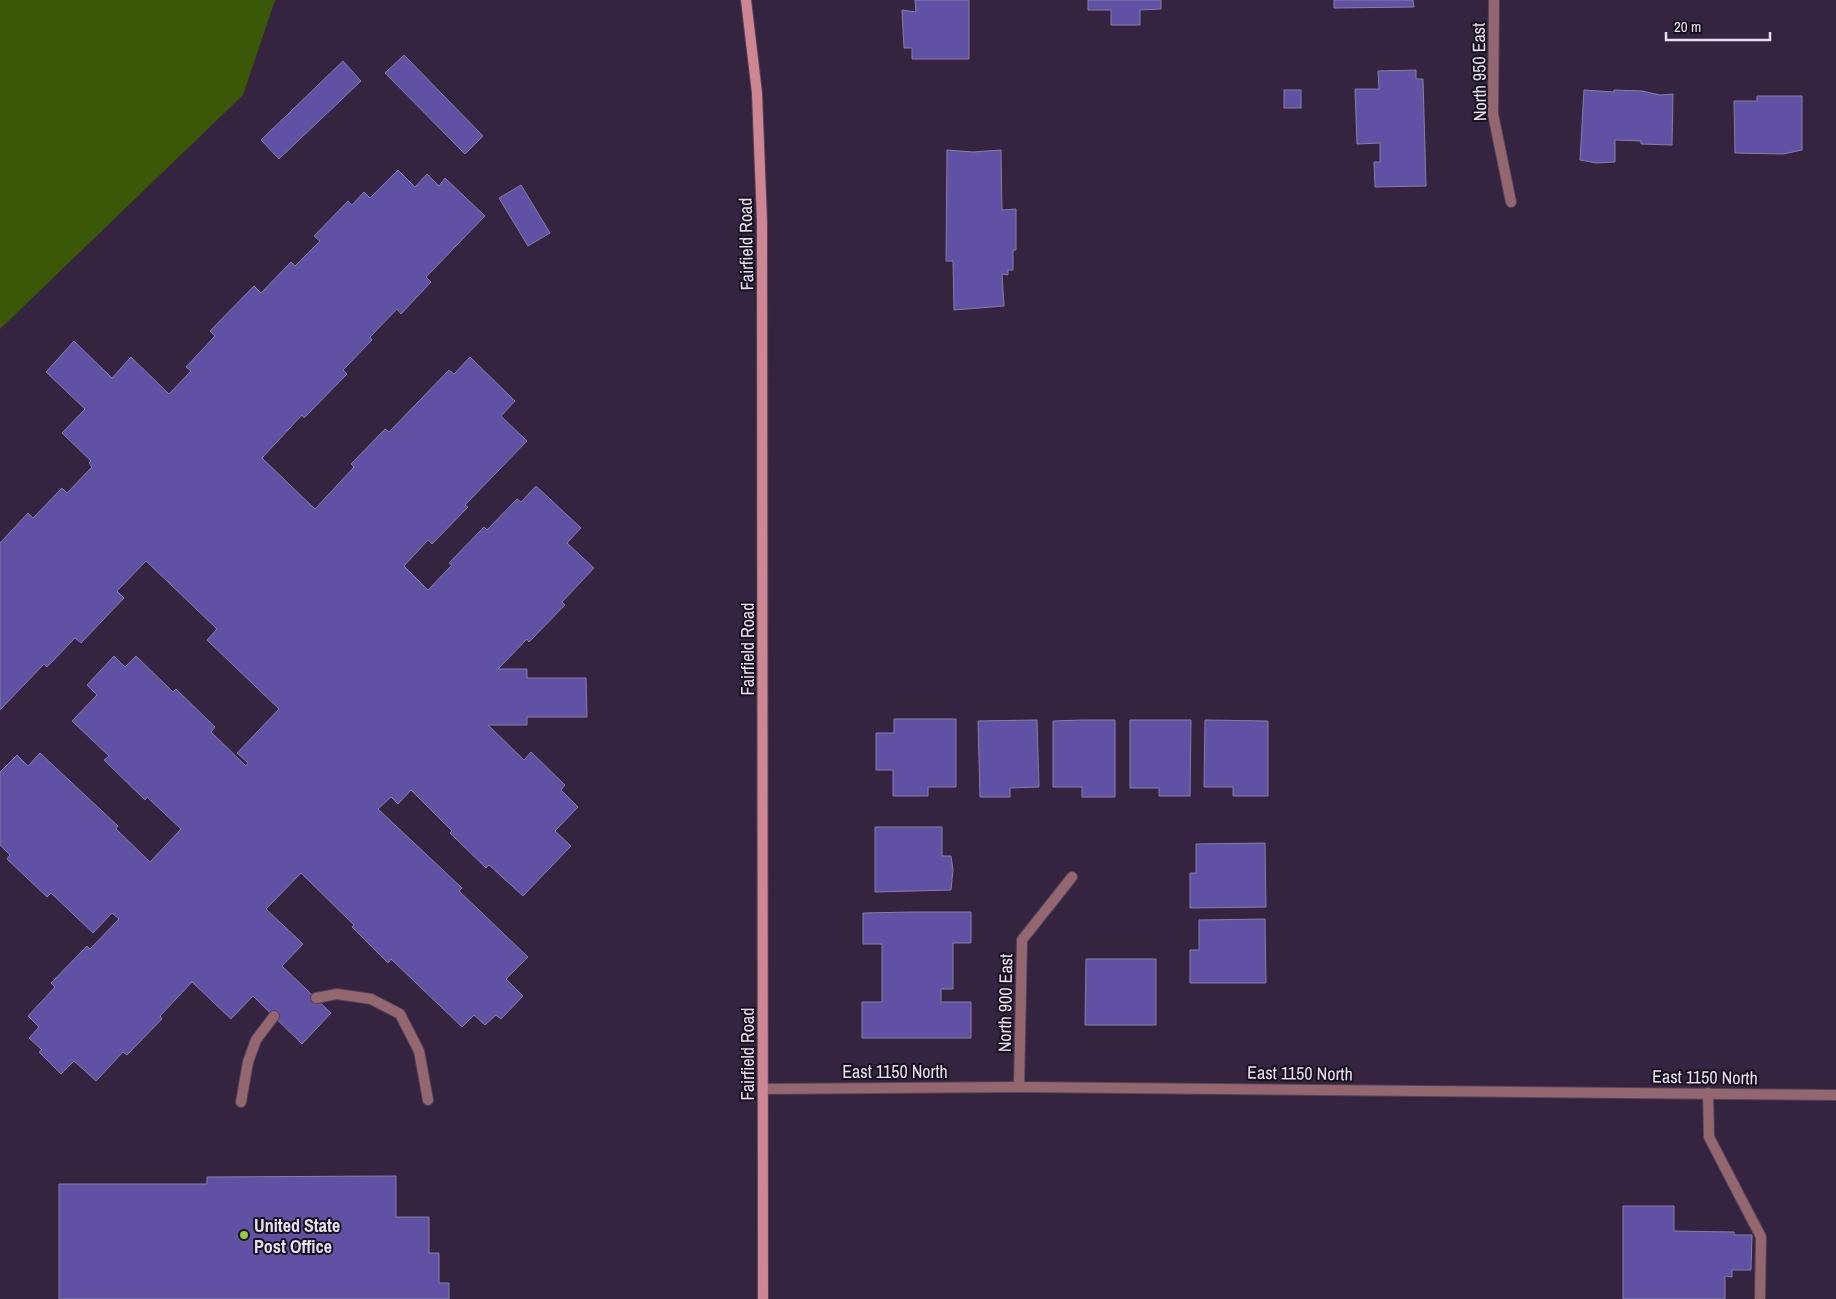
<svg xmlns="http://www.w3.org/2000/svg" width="1836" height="1299" font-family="'Archivo Narrow',sans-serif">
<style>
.green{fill:#3b5807}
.building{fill:#6051a5;stroke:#8380a4}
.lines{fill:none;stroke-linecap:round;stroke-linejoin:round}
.service-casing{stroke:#51425c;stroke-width:12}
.minor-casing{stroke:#51425c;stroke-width:12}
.secondary-casing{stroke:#51425c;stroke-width:12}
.service{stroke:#94676e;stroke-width:10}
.minor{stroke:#94676e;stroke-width:10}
.secondary{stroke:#ce8792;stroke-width:10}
.poi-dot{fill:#93cd3d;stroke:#18111e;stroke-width:2}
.labels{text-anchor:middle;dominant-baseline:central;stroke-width:4;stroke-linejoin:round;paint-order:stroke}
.street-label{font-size:18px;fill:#e9dff2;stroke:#18111e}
.poi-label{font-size:18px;font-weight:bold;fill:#e9dff2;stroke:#18111e;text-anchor:start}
</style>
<rect width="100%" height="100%" fill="#342440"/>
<polygon class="green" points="0,0 275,0 243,95 0,329"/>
<g class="building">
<polygon points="915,0 969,0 969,59 912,59 912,48 904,48 902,10 916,12"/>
<polygon points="1088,0 1161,0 1161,9 1140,10 1140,25 1111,25 1111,10 1088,10"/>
<polygon points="1334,0 1413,0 1414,7 1334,8"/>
<polygon points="404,55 483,136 465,154 385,73"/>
<polygon points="343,61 361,81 279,159 261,140"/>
<polygon points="1416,70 1416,79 1423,79 1426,186 1375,187 1374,162 1380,162 1380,143 1357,144 1355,89 1379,89 1378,71"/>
<rect x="1284" y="90" width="17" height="18"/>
<polygon points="1584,90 1614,92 1614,90 1642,91 1660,95 1673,94 1672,145 1641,144 1641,141 1615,140 1615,162 1596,163 1580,160"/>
<polygon points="1757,96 1802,96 1802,150 1783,154 1735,153 1734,101 1757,101"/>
<polygon points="947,150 973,152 1001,150 1002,210 1016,209 1016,250 1013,250 1013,270 1008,270 1008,275 1002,274 1004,306 954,310 953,261 946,261"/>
<polygon points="398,170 415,187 427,174 439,186 445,178 485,216 426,277 431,282 401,314 397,309 370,337 372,340 343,370 347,374 304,418 302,415 262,458 315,509 354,467 351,464 385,429 389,432 449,370 454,374 470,357 515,401 501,416 527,441 465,505 468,507 432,544 428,540 404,566 428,590 452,565 449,563 484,527 487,530 517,499 521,502 536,486 581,528 567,543 594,568 562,602 565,605 529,642 527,639 498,669 527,669 527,678 586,678 587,717 527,717 527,725 488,725 524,760 531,752 565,785 561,790 578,807 555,831 571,846 523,896 489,865 486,868 450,833 452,831 411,790 398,804 391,797 378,809 462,888 459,891 528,957 506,979 523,996 501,1019 496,1015 485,1025 474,1015 462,1027 391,959 388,963 352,927 354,925 301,873 266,909 303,944 282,966 331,1013 302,1044 253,996 231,1019 192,982 160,1016 162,1019 127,1055 123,1052 96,1081 74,1061 61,1074 39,1052 42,1050 29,1038 39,1027 28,1016 55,987 51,983 87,946 90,949 119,919 112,913 93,933 51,893 47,897 7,859 10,855 0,845 0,772 17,755 28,766 40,753 118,826 116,829 150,862 181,829 147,797 145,800 104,760 109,756 72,721 97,695 87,685 114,656 125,667 136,656 173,692 176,689 215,727 211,732 246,766 248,763 237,753 279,709 207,640 217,629 146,561 117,591 124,598 81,643 75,638 47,667 44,664 0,710 0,543 28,513 33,518 62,488 67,493 92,467 89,463 91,461 62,433 85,409 46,372 74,341 112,378 131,357 169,394 191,371 186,367 215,336 210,331 254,286 261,293 291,262 295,266 320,241 314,236 348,201 352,205 364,192 370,198"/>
<polygon points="521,185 550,233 528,246 499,198"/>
<polygon points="894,719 956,719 956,787 928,787 928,796 893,796 893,770 876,770 876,733 894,733"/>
<polygon points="1037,720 1039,787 1010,788 1010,797 980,797 978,721"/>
<polygon points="1083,720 1115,720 1115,797 1082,797 1082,787 1053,787 1053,721"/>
<polygon points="1130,720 1191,720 1190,796 1159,796 1159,788 1130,788"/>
<polygon points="1205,720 1268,721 1268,796 1233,796 1233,787 1204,787"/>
<polygon points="875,827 942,827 942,856 951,856 953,870 951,890 875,892"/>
<polygon points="1265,843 1266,907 1190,908 1190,873 1196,873 1196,844"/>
<polygon points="913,912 971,912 971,943 953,943 953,989 941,989 941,1002 971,1002 971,1038 862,1038 862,1002 882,1002 882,944 863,944 863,913"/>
<polygon points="1265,919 1266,983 1190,983 1190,950 1199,950 1199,920"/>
<polygon points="1086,959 1156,959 1156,1025 1085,1025"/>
<polygon points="396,1176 396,1217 429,1217 429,1253 439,1253 439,1283 449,1283 449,1299 59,1299 59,1184 207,1184 207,1177"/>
<polygon points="1623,1206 1674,1206 1674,1231 1734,1232 1734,1235 1752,1235 1751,1270 1732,1270 1732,1277 1725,1276 1725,1299 1623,1299"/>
</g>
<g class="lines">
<defs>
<g id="service">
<polyline points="316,998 337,994 371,999 400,1014 419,1051 428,1100"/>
<polyline points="1708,1093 1709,1137 1761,1237 1760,1299"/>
<polyline points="241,1102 248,1062 256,1040 274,1016"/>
</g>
<g id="minor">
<polyline points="1494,0 1493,114 1511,202"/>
<polyline points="1019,1087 1022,940 1072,877"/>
<polyline points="763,1089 1019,1087 1836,1095"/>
</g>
<polyline id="secondary" points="746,0 757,93 762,221 763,1299"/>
</defs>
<use href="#service" class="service-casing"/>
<use href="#minor" class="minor-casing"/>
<use href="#secondary" class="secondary-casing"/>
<use href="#service" class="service"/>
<use href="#minor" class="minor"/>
<use href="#secondary" class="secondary"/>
</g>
<circle class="poi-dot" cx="244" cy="1235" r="5"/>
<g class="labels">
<g class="street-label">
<text transform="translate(1479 72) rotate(-91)">North 950 East</text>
<text transform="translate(746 244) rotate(-91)">Fairfield Road</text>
<text transform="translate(747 649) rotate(-90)">Fairfield Road</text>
<text transform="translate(1005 1003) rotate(-89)">North 900 East</text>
<text transform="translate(747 1054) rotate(-90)">Fairfield Road</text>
<text x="895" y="1071">East 1150 North</text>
<text transform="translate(1300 1073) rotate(1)">East 1150 North</text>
<text transform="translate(1705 1077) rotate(1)">East 1150 North</text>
</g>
<g class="poi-label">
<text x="254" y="1225">United State<tspan x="254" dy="21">Post Office</tspan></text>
</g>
</g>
<path d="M1666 32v8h104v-8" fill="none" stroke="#e9dff2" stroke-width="2.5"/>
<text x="1674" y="32" font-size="15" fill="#e9dff2" stroke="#18111e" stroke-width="4" paint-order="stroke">20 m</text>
</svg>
